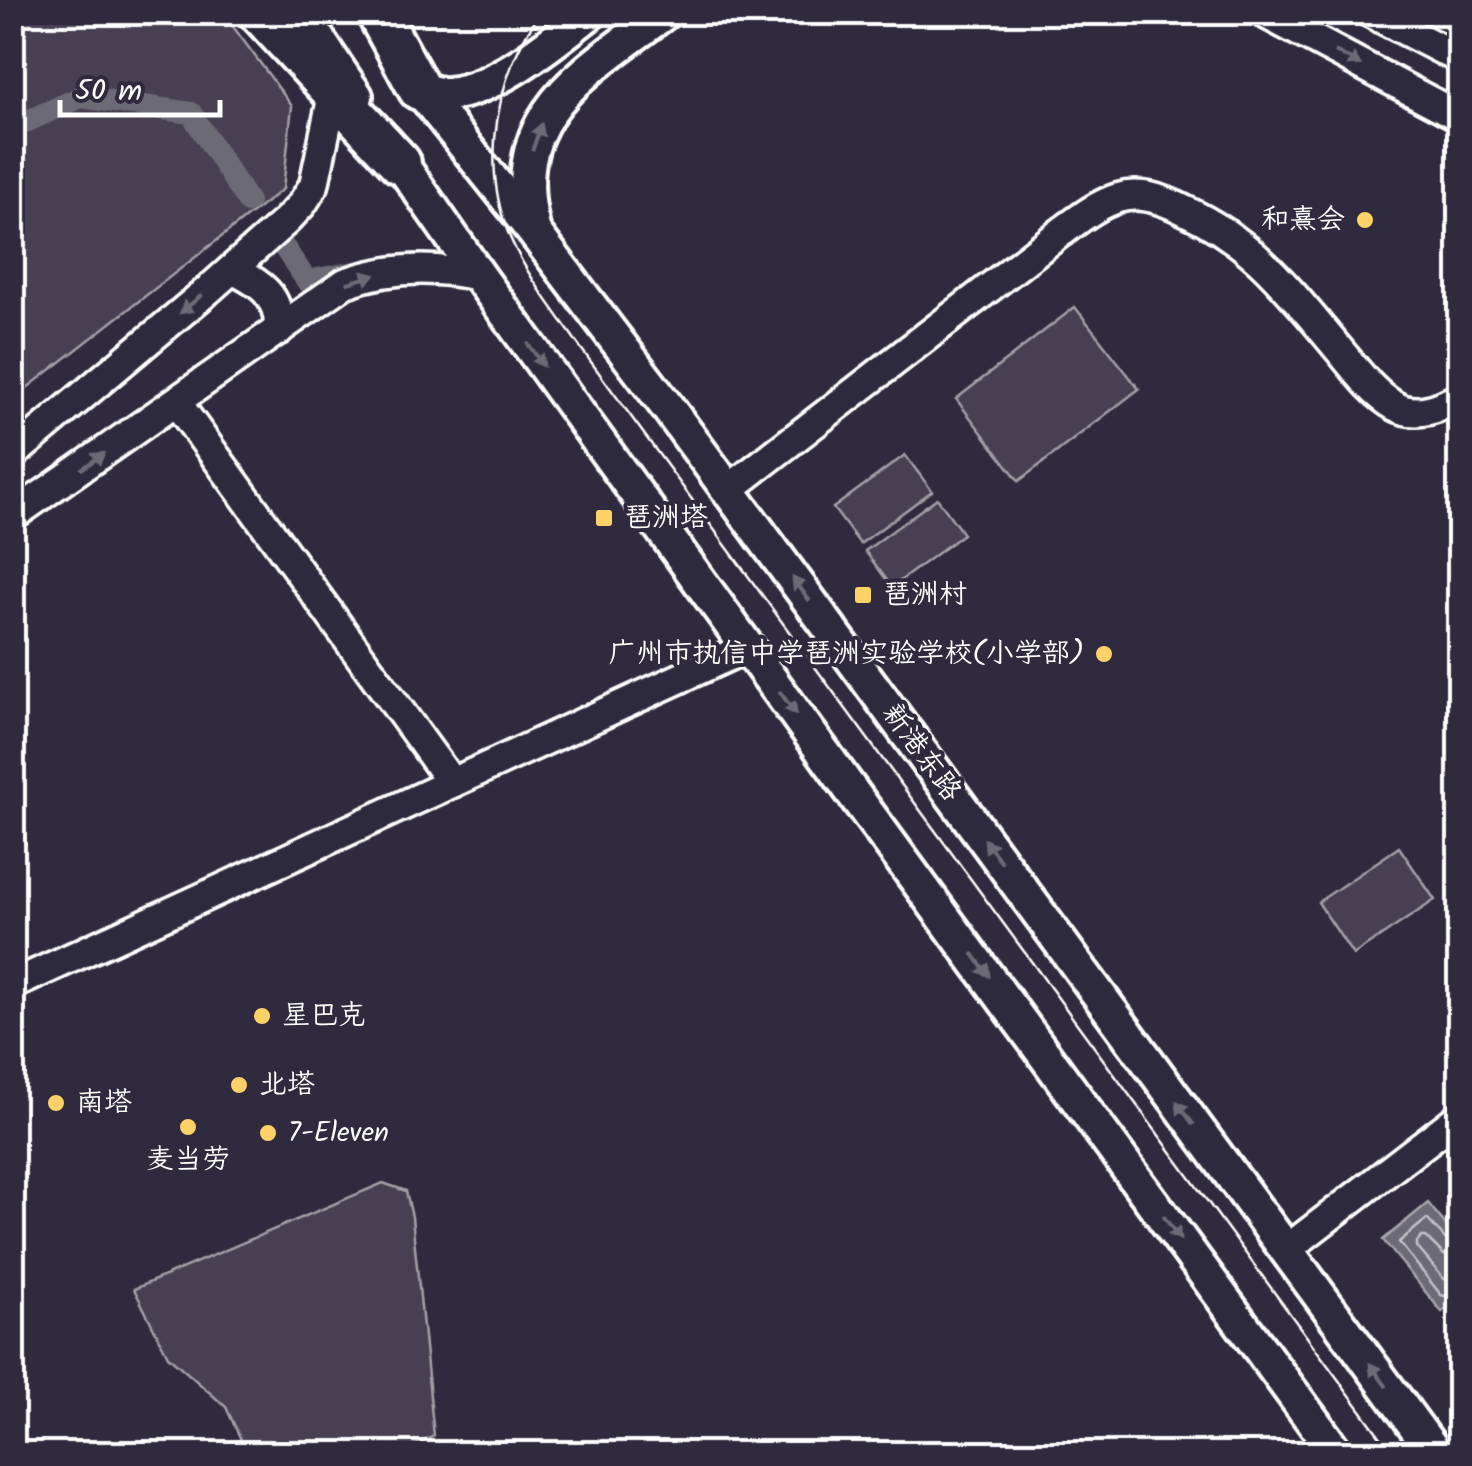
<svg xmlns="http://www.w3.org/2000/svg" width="1472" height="1466" font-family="Kalam,'LXGW WenKai TC',sans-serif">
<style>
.green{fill:#464152;stroke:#a2a0a8;stroke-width:2.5}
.water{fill:#6d6a77;stroke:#a7a6ad;stroke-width:2.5}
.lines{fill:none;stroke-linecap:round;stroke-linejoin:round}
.shore{stroke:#c5c3c9;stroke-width:2.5}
.canal{stroke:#6d6a77;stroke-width:22}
.minor-casing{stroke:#fff;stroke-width:35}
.major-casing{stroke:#fff;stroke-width:40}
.highway-casing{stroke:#fff;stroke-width:48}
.minor{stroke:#2f2a3d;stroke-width:28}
.major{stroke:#2f2a3d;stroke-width:32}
.highway{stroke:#2f2a3d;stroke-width:40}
.tram{stroke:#fff;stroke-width:2.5}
.oneway{fill:#6d6a77}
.poi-dot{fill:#ffd166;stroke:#2f2a3d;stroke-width:4}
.labels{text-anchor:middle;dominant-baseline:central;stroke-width:8;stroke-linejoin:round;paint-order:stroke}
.poi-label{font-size:28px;fill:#fff;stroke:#2f2a3d;text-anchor:start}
.street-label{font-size:28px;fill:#fff;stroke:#2f2a3d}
</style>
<rect width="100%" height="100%" fill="#2f2a3d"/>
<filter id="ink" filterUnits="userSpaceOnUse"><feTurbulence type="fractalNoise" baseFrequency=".01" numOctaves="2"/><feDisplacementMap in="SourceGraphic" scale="20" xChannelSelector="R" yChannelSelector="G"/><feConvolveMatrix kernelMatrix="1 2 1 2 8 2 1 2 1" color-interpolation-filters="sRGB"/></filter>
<g filter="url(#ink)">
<g class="green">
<polygon points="13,12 223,13 292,106 283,189 13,399"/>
<polygon points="1075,307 1139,389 1019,481 956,399"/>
<polygon points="905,455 932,491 860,544 833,508"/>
<polygon points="937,498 963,534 892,587 865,551"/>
<polygon points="1399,847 1435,900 1353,955 1318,902"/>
<polygon points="383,1183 406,1191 412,1217 434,1436 399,1453 247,1453 226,1407 168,1356 134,1289"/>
</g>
<polygon class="water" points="1428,1203 1459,1241 1459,1298 1442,1312 1383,1240"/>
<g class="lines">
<g class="shore">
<polyline points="1460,1246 1449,1243 1427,1219 1399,1242 1441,1295 1445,1296 1453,1292 1460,1291"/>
<polyline points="1460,1258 1444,1255 1426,1237 1422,1237 1417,1242 1417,1247 1444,1279 1460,1278"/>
</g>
<g class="canal">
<polyline points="12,128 81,97 191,113 248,202"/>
<polyline points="281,243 307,281 360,271"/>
</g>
<defs>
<g id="minor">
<polyline points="1262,12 1460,117"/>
<polyline points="1369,12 1460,59"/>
<path d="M232 269C260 283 280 295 279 330"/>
<polyline points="177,403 452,783"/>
<polyline points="12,455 207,291 287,220 302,204 314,185 336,80"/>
<path d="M728 490 1060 233C1078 220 1096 205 1118 198 1141 191 1164 200 1184 210 1254 242 1288 289 1336 346 1354 367 1371 392 1395 406 1416 418 1440 408 1460 397"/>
<path d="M12 516 345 283C389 267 434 266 479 276"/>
<polyline points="12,985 748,647"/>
<polyline points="1286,1250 1460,1116"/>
</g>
<g id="major">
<polyline points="300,12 356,96"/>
<polyline points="405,71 534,232 668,408 1436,1454"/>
<path d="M419 89C429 92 439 95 449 94 497 89 554 41 591 12"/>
<polyline points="385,141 479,276 847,785 1337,1454"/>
<path d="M533 228C504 112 587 72 665 12"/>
</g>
<g id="highway">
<polyline points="259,12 400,163"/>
<polyline points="377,12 419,89"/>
</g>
</defs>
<use href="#minor" class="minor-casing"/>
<use href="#major" class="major-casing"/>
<use href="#highway" class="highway-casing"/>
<use href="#minor" class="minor"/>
<use href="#major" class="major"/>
<use href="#highway" class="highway"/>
<path class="tram" d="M541 12C496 74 480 163 509 235 526 275 555 311 580 347L1393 1454"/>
</g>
<defs><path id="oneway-solid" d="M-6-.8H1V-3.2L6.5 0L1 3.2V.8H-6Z" transform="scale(2.5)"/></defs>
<g class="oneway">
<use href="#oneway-solid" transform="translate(1348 58) rotate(28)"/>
<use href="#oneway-solid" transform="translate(537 137) rotate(-71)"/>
<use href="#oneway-solid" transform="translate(361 279) rotate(-17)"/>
<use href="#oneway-solid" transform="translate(191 304) rotate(140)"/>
<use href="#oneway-solid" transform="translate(536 355) rotate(54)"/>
<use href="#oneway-solid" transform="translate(93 461) rotate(-35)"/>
<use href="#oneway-solid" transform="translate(801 589) rotate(-126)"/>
<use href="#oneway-solid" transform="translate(788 703) rotate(54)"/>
<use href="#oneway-solid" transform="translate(993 851) rotate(-126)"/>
<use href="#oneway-solid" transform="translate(981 965) rotate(54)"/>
<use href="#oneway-solid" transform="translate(1185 1113) rotate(-126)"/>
<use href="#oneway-solid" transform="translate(1172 1228) rotate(54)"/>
<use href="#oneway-solid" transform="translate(1378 1375) rotate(-126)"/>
</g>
</g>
<g class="poi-dot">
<circle cx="1365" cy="220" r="10"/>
<rect x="594" y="508" width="20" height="20" rx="5"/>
<rect x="853" y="585" width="20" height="20" rx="5"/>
<circle cx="1104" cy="654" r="10"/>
<circle cx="262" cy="1016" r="10"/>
<circle cx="239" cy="1085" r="10"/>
<circle cx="56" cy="1103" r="10"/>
<circle cx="188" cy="1127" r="10"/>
<circle cx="268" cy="1133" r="10"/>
</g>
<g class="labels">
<g class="poi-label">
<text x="1345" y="220" text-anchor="end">和熹会</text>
<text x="624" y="518">琶洲塔</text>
<text x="883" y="595">琶洲村</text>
<text x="1084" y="654" text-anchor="end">广州市执信中学琶洲实验学校(小学部)</text>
<text x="282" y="1016">星巴克</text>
<text x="259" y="1085">北塔</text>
<text x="76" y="1103">南塔</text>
<text x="288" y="1133">7-Eleven</text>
<text x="188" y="1160" text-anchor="middle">麦当劳</text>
</g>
<g class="street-label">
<text transform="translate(921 753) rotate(54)">新港东路</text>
</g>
</g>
<rect width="1472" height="1466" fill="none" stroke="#2f2a3d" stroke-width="50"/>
<rect x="25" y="25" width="1422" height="1416" fill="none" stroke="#fff" stroke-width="4" filter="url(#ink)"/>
<path d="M60 100v15h160v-15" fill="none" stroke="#ffffff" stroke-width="5"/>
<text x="75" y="100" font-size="30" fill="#ffffff" stroke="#2f2a3d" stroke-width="8" paint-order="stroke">50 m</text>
</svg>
